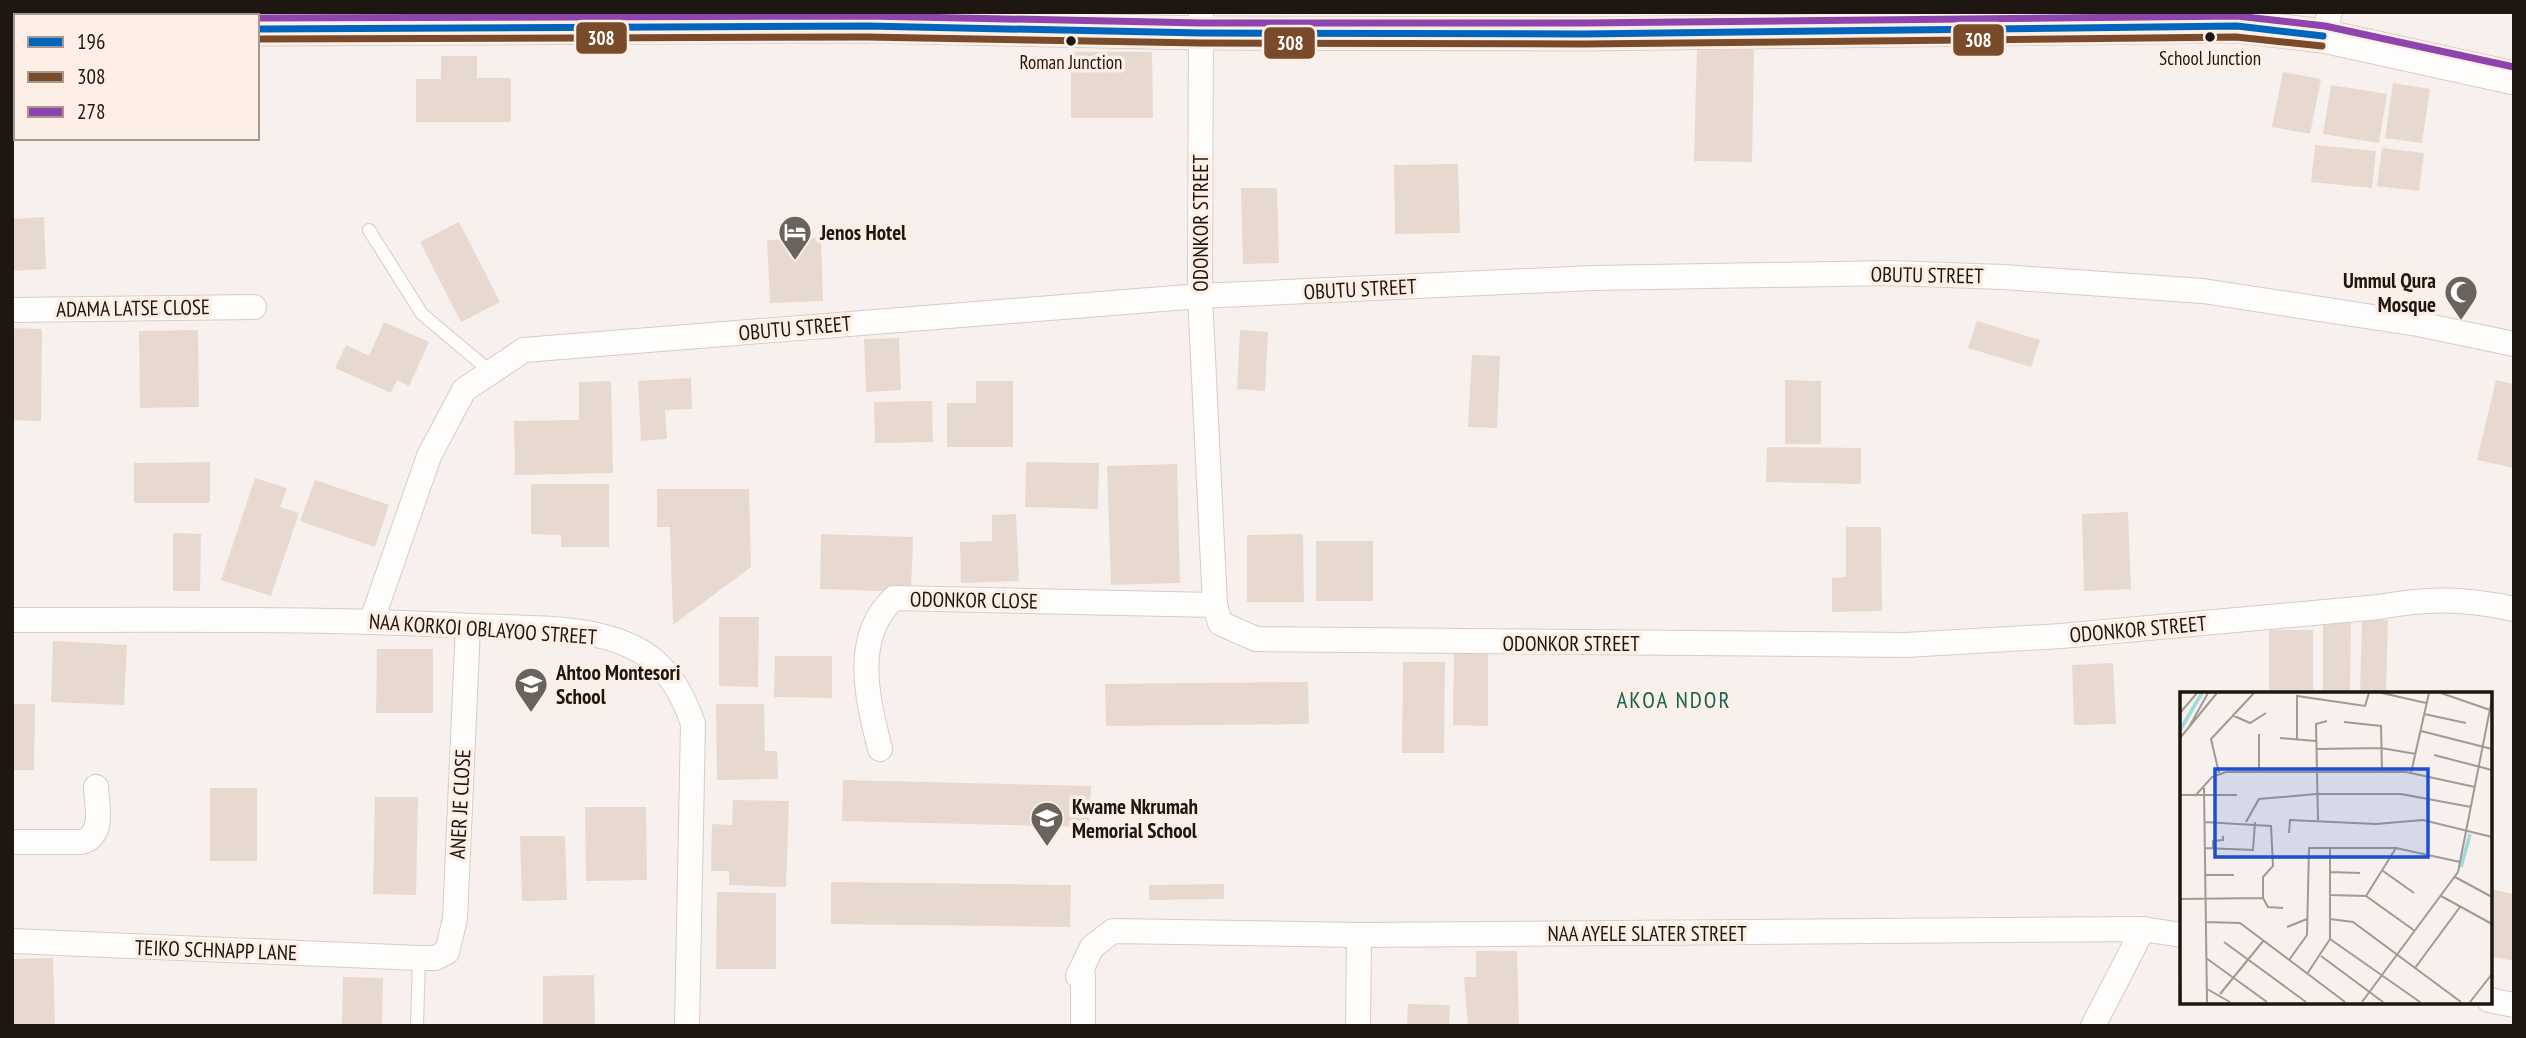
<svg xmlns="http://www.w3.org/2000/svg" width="2526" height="1038" font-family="'PT Sans Narrow',sans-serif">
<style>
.building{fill:#e8d9d0}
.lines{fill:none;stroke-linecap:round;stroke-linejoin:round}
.lane-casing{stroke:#d5ccc8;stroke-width:14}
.street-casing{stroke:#d5ccc8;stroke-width:26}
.secondary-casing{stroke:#d5ccc8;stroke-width:35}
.lane{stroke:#fefdfc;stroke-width:12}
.street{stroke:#fefdfc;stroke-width:24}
.secondary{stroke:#fefdfc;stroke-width:33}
.bus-1-casing{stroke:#feefe6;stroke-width:12}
.bus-2-casing{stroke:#feefe6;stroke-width:12}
.bus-3-casing{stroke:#feefe6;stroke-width:12}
.bus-1{stroke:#0065bd;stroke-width:7}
.bus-2{stroke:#7a4b2a;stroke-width:7}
.bus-3{stroke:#8e44ad;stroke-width:7}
.bus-dot{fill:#1e1610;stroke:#feefe6;stroke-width:2.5}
.labels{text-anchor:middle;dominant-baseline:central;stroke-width:7;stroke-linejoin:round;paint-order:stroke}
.bus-label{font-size:19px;fill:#1e1610;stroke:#feefe6}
.street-label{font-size:21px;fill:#1e1610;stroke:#feefe6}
.poi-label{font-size:21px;font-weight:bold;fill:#1e1610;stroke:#feefe6;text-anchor:start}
.neighbourhood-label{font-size:23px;letter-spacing:2px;fill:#136655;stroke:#feefe6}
.inset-river{fill:none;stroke:#a0d9da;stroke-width:3.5}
.inset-road{fill:none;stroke:#a19994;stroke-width:2}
.view{fill:#1d4ed8;fill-opacity:0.15;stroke:#1d4ed8;stroke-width:3.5}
.inset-edge{fill:none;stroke:#1e1610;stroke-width:3.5}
.line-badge{stroke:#feefe6;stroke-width:2.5}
.badge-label{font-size:19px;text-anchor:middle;font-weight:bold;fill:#fff}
</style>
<rect width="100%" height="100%" fill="#f8f0ec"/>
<g class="building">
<polygon points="1697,47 1754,49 1752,162 1694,161"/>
<polygon points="1071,52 1152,52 1153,118 1071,118"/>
<polygon points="441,56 477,56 477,78 511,78 511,122 416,122 416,79 441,79"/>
<polygon points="2283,72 2321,79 2310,134 2272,127"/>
<polygon points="2393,83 2430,89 2422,143 2385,138"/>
<polygon points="2331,85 2387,94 2379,143 2323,134"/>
<polygon points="2315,145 2376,151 2372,188 2311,182"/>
<polygon points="2382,148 2424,153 2419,191 2377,186"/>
<polygon points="1458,164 1460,233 1395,234 1394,165"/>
<polygon points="1241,188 1277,188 1279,263 1243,264"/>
<polygon points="44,217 46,269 12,271 12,219"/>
<polygon points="459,222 500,302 461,322 420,242"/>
<polygon points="821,238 823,301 770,303 767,240"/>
<polygon points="1977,321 2040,340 2031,367 1968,348"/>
<polygon points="384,322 429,342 409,386 397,380 391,393 335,368 346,345 369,356"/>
<polygon points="12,328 42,329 41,421 12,420"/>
<polygon points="198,330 199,407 140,408 139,331"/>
<polygon points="1240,330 1268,332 1265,391 1237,389"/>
<polygon points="899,338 901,390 866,392 864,339"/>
<polygon points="1472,355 1500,356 1497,428 1468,427"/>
<polygon points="691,378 692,409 665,410 667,439 641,441 638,381"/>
<polygon points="1785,380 1821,381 1821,444 1785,444"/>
<polygon points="2496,380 2514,384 2514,468 2477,460"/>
<polygon points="611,381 613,473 515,475 514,421 579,420 579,382"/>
<polygon points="976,381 1013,381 1013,447 947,447 947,403 976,403"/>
<polygon points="932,401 933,442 875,443 874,402"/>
<polygon points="1767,447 1861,448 1861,484 1766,482"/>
<polygon points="210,462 210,503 134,503 134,463"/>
<polygon points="1026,462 1099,463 1098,509 1025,507"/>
<polygon points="1177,464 1180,583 1111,585 1107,466"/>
<polygon points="255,478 287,488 280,507 299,513 271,596 221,580"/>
<polygon points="315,480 389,505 375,547 300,521"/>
<polygon points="531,484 609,484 609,547 561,547 561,535 531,534"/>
<polygon points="657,489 749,489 751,567 673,625 670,527 657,527"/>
<polygon points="2128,512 2131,589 2084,591 2082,514"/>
<polygon points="1016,514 1019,581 961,583 960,542 992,541 992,515"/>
<polygon points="1846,527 1881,527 1882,611 1832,612 1832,578 1846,577"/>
<polygon points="173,533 201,534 200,591 173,591"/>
<polygon points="821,534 913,537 911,592 820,589"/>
<polygon points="1303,534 1304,602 1247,602 1247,535"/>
<rect x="1316" y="541" width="57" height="60"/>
<polygon points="719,617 759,617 758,687 719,686"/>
<polygon points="2362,619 2388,620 2386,693 2360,693"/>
<polygon points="2323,622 2351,622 2350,693 2323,693"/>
<rect x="2269" y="630" width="44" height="63"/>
<polygon points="53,641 127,645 124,705 51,702"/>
<polygon points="1454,648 1488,648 1488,726 1453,725"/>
<polygon points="377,649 433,649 433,713 376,713"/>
<polygon points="775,656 832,656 832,698 774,697"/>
<polygon points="1403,662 1445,662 1444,753 1402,753"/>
<polygon points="2113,663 2116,724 2074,725 2072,665"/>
<polygon points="1308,682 1309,724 1106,726 1105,684"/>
<polygon points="12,704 35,704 34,770 12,770"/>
<polygon points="716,704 764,704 765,751 777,751 778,779 717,780"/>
<polygon points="843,780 1091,786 1089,827 842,821"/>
<rect x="210" y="788" width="47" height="73"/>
<polygon points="375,797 418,797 416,895 373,894"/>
<polygon points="733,800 789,801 786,887 729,885 729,871 711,871 712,824 732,825"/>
<polygon points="585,807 646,807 647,880 586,881"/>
<polygon points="520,836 565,836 567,900 522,901"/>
<polygon points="831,882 1071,885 1070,927 831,924"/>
<polygon points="1224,884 1224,899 1149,900 1149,885"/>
<polygon points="2489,889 2514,894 2514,961 2489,956"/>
<polygon points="717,892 776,893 776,969 716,969"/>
<polygon points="1476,951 1517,951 1519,1026 1468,1026 1464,977 1476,977"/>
<polygon points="53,958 55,1026 12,1026 12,959"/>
<polygon points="594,975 595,1026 543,1026 543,976"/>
<polygon points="343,977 383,978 382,1026 342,1026"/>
<polygon points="1408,1004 1450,1005 1449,1026 1407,1026"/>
</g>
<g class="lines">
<defs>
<g id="lane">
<polyline points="369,230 422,314 491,372"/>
<polyline points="417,1026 419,958"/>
</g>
<g id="street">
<polyline points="40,12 41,16"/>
<path d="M1201 12 1200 296 1215 605 1220 623 1256 639 1906 645 2061 636 2379 607C2428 598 2464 598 2514 609"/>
<polyline points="2323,36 2330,12"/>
<polyline points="12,310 254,307"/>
<path d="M12 620C165 620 317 618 470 626 524 629 593 623 642 652 669 669 683 694 693 724L687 1026"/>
<polyline points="372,620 429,456 464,390 524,350 1200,296 1594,278 1891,273 2003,277 2203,291 2418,324 2514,344"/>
<path d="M880 749C868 700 851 638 894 598L1215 605"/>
<path d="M12 842H82C105 834 97 808 96 787"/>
<polyline points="12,941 419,958 435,958 447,952 455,919 468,626"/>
<polyline points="2489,1000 2514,1005"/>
<polyline points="1083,1026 1083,976 1078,976 1092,947 1113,931 1359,935 2143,929 2181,935"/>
<polyline points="1358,1026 1359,935"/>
<polyline points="2093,1026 2143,929"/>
</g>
<g id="secondary">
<polyline points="257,29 867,26 1201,33 1583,34 2237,26 2323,36 2514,78"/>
<polyline points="12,58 16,56"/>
</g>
</defs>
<use href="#lane" class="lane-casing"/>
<use href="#street" class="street-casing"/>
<use href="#secondary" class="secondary-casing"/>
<use href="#lane" class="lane"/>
<use href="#street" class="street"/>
<use href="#secondary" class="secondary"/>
<defs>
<polyline id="bus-1" points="257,29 867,26 1201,33 1583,34 2237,26 2323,36"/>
<polyline id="bus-2" points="257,39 867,37 1201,43 1583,44 2236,37 2322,46"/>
<polyline id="bus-3" points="257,18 867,16 1201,23 1583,23 2237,16 2325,26 2514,67"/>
</defs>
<use href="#bus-1" class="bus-1-casing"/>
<use href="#bus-2" class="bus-2-casing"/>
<use href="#bus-3" class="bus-3-casing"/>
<use href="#bus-1" class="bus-1"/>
<use href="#bus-2" class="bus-2"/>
<use href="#bus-3" class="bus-3"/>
</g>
<defs>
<symbol id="hotel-pin" viewBox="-11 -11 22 30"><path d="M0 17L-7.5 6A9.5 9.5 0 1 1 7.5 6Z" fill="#6a625d" stroke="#feefe6"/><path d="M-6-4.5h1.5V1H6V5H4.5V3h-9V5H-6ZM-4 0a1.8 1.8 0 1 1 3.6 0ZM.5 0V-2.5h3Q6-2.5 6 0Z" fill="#fff"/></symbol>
<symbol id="mosque-pin" viewBox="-11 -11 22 30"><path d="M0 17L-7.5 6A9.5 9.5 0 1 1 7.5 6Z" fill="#6a625d" stroke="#feefe6"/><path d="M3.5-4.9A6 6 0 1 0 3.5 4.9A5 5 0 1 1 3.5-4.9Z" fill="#fff"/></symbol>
<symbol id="school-pin" viewBox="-11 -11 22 30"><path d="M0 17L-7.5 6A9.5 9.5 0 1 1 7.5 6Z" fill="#6a625d" stroke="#feefe6"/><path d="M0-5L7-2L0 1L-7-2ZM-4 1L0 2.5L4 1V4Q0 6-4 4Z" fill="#fff"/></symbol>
</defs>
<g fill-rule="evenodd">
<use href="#hotel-pin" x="776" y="213" width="38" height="52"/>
<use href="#mosque-pin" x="2442" y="273" width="38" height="52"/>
<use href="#school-pin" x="512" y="665" width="38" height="52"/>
<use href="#school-pin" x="1028" y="799" width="38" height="52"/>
</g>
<g class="bus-dot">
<circle cx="2210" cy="37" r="6"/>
<circle cx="1071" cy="41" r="6"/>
</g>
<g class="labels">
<g class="bus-label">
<text x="2210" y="58">School Junction</text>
<text x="1071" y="62">Roman Junction</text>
</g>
<g class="street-label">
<text transform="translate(1200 223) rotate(-90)">ODONKOR STREET</text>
<text transform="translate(1927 275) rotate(1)">OBUTU STREET</text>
<text transform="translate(1360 289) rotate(-3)">OBUTU STREET</text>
<text transform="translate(133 308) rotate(-1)">ADAMA LATSE CLOSE</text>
<text transform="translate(795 328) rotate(-5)">OBUTU STREET</text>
<text transform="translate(974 600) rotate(1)">ODONKOR CLOSE</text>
<text transform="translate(483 629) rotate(4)">NAA KORKOI OBLAYOO STREET</text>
<text transform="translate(2138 629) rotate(-5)">ODONKOR STREET</text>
<text x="1571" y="643">ODONKOR STREET</text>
<text transform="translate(460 804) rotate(-87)">ANER JE CLOSE</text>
<text x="1647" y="933">NAA AYELE SLATER STREET</text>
<text transform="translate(216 950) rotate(2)">TEIKO SCHNAPP LANE</text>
</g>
<g class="poi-label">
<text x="820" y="232">Jenos Hotel</text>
<text x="2436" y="280" text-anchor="end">Ummul Qura<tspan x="2436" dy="24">Mosque</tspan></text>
<text x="556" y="672">Ahtoo Montesori<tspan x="556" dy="24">School</tspan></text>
<text x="1072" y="806">Kwame Nkrumah<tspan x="1072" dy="24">Memorial School</tspan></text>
</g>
<g class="neighbourhood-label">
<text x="1674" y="699">AKOA NDOR</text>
</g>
</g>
<g transform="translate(2180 692)">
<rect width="312" height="312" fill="#f8f0ec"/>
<path class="inset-river" d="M0 38 22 1M281 175 290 142"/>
<path class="inset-road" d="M202 1 246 11M261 1 310 18M0 21 17 1M244 22 286 31M52 23 70 31 86 21M164 30 201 34 202 80M8 37 28 1M241 39 312 57M79 42V80M0 46 37 1M100 46 136 49M117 48V4L185 14 189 1M136 57 201 56 236 62M254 63 312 78M39 81 31 47 74 1M231 81 249 1M24 96 27 310M0 103H57M15 104 32 85 46 80H226L295 95M138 128 136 32 147 29M24 130 91 134 93 174 83 185V206L88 215 103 216M66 130 79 107 136 102H221L291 115M109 141 110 128 196 132 243 128 312 145M24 156 73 158 75 130M33 157V149L43 148V144M203 179 234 201M150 180 180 181M24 183H54M275 185 312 205M149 203 186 204 235 239M186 204 216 156M261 204 312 232M0 207 83 206M150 227 173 230 281 310M26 230 60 231 165 310M107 235 127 227M150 247 240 310M44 250 126 310M141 264 203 310M26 266 87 310M109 268 127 243 129 156H216L280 170M0 273 1 310M235 276 280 215M127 282 150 247V156M27 297 50 310M40 302 84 248M182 310 278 180 312 7M290 310 312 282"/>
<path class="view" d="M35 77H248V165H35Z"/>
<rect width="312" height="312" class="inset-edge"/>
</g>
<g class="line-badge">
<rect x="575" y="21" width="53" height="34" rx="7" fill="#7a4b2a"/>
<rect x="1952" y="23" width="53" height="34" rx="7" fill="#7a4b2a"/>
<rect x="1263" y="26" width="53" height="34" rx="7" fill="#7a4b2a"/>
</g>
<g class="badge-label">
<text x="601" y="45">308</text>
<text x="1978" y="47">308</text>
<text x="1290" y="50">308</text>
</g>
<rect width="2526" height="1038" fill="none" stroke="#1e1610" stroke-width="28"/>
<rect x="14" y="14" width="245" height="126" fill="#feefe6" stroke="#a49890" stroke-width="2"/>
<rect x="28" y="37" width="35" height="10" fill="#0065bd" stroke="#a49890" stroke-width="2"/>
<text x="77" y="49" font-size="21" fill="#1e1610">196</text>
<rect x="28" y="72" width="35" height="10" fill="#7a4b2a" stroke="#a49890" stroke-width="2"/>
<text x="77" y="84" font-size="21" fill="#1e1610">308</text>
<rect x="28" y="107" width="35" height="10" fill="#8e44ad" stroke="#a49890" stroke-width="2"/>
<text x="77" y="119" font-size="21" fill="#1e1610">278</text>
</svg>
